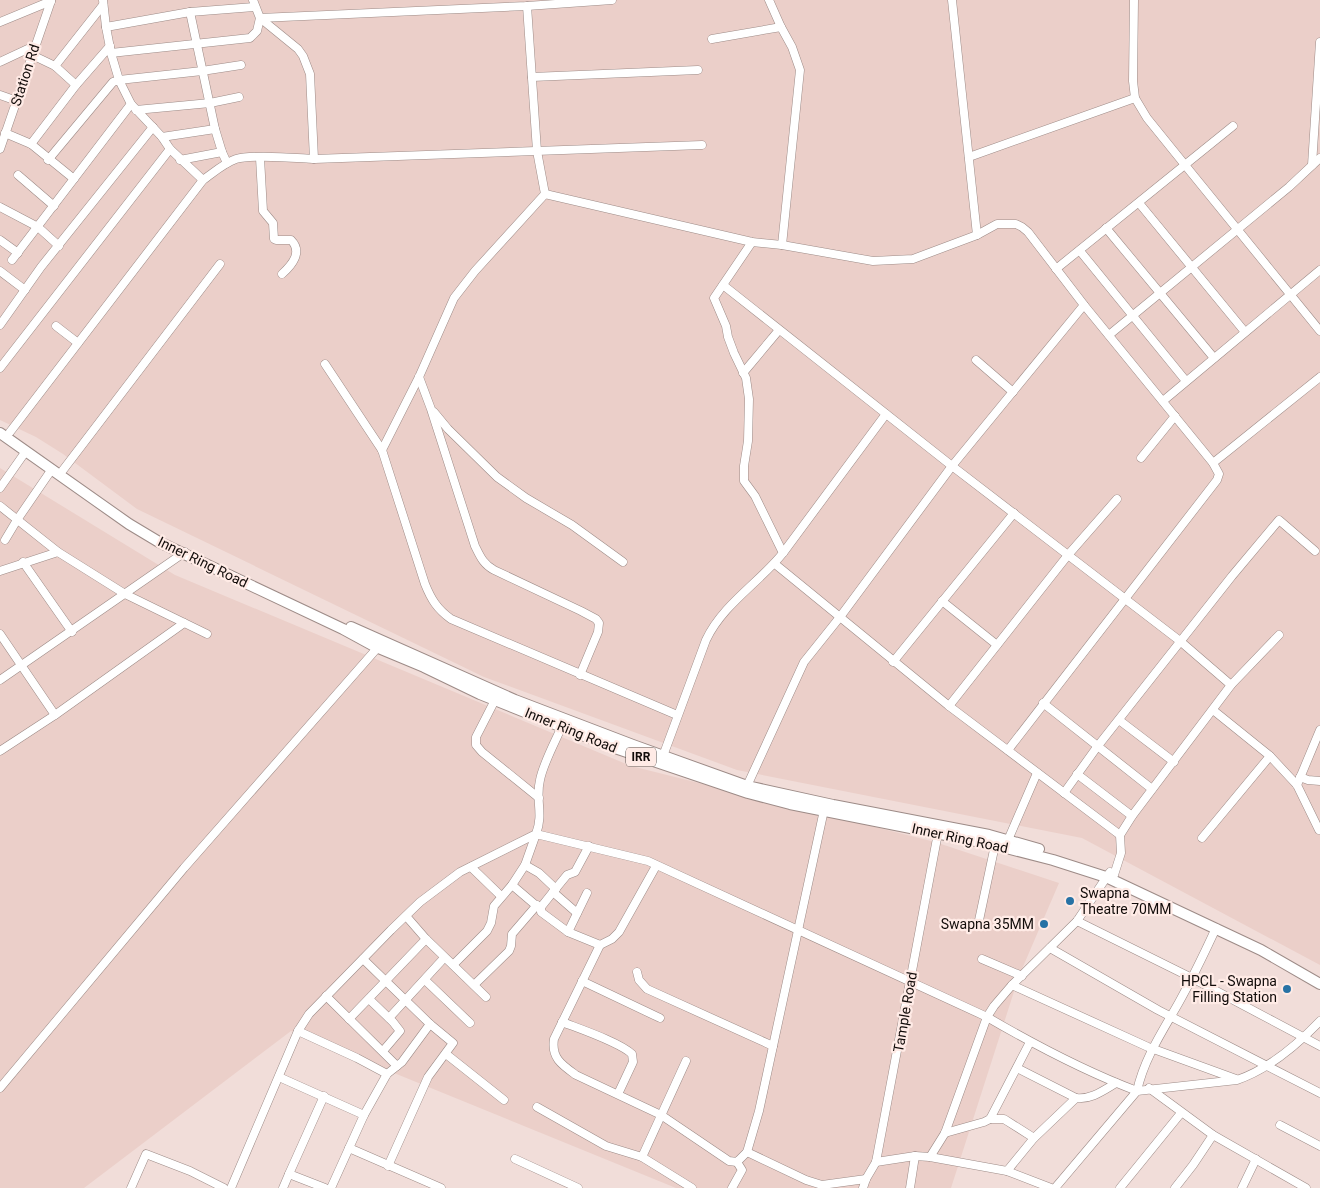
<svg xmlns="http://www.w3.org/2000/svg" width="1320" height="1188" font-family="Roboto,sans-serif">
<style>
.built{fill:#ebcfc9}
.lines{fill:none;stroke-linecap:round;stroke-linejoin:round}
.minor-casing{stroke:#9d8b87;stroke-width:9}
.major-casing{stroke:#9d8b87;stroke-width:12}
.minor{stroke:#fff;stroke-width:8}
.major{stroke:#fff;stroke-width:10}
.poi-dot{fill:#2772a5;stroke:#ffebe6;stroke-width:2}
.labels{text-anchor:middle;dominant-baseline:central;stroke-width:4.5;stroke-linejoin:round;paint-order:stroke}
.shield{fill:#ffebe6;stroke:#584e4b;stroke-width:1}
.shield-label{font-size:12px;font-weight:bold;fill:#110b09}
.street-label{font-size:14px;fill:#110b09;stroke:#ffebe6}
.poi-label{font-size:14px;fill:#110b09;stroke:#ffebe6;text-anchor:end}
</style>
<rect width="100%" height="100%" fill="#f1ddd9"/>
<g class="built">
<polygon points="0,0 1320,0 1320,965 1082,838 737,770 484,677 137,509 63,454 36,437 0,420"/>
<polygon points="0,468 175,575 631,766 935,842 1059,883 1019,976 951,1188 676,1188 291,1031 84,1188 0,1188"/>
</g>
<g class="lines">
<defs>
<g id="minor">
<polyline points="103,0 106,27 111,53 119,80 131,104 162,137 170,149 203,180"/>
<polyline points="253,0 260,18 298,49 303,56 310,74 314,159"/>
<polyline points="769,0 781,27 792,47 800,70 782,245"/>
<polyline points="952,0 977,235"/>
<polyline points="1134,0 1133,81 1135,98 1147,118 1185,165 1320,331"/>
<polyline points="190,12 215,129 222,152 227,163"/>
<polyline points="0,22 51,1"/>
<polyline points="106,27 190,12 254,7"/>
<polyline points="712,39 781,27"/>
<polyline points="111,53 250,38 257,31 260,18 527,6 612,0"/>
<polyline points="32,55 55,66 76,85"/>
<polyline points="0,62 34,46"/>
<polyline points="55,66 103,5"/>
<polyline points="532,77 698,70"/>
<polyline points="0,95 17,101"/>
<polyline points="136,110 210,103 239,97"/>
<polyline points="5,133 31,144 74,179"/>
<polyline points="162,137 215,129"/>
<polyline points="31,144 76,85 110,46"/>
<polyline points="0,149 51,1"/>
<polyline points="969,157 1135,98"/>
<path d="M260 158 263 211 273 223 274 239 276 240H291C303 252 292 265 282 274"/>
<polyline points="48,160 113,82 119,80 202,71 241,65"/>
<polyline points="180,160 222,152"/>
<polyline points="1312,165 1320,42"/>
<polyline points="18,175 54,206"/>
<polyline points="545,194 752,242 782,245 873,261 913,259 977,235 997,224 1016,224 1022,227 1028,232 1084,305 1213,463 1219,474 1217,480 1008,750"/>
<polyline points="1139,203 1245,332"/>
<polyline points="0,207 38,227 59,246"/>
<polyline points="1106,228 1214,358"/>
<polyline points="0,240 18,253"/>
<polyline points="752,242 714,298 726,326 728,337 734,353 746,378 749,399 748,441 744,466 744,481 755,496 783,553"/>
<polyline points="1080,251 1186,381"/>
<polyline points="12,260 131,104"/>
<polyline points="1056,269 1233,126"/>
<polyline points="0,271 25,290"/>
<polyline points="723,285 952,466 1180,641 1231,685"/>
<polyline points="0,325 41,267 153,127"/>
<polyline points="56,326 78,343"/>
<polyline points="1109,335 1289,187 1320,158"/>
<polyline points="976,360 1013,392"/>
<path d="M325 364 382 450 425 584C431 599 437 609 451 619L677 715"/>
<polyline points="0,368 170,149"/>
<polyline points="743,373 779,330"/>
<path d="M419 377 431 409 475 546C480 556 483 564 494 570L581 611 596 619 599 623 598 632 580 675"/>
<polyline points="1163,401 1320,270"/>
<polyline points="434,412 448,429 497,477 526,498 572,525 623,562"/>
<path d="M10 432 203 180C213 173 224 163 236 159 253 154 295 158 314 159L702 145"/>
<polyline points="382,450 419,377 454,298 475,271 545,194 537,151 527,6"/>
<polyline points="1141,458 1175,416"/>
<polyline points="1213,463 1320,377"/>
<polyline points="63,470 220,264"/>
<polyline points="0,488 26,451"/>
<polyline points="0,506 58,552 125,594 207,634"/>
<polyline points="5,540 17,520 52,469"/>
<polyline points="23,562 72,632"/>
<polyline points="775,564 949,706 1120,835"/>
<polyline points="0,571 58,552"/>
<polyline points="942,601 997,645"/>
<polyline points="0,634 55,715"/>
<polyline points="893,662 1014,513"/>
<polyline points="0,680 185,552"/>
<polyline points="495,700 476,737 476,745 482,752 539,798"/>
<polyline points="1043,703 1152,789"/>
<polyline points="949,706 1068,555 1117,499"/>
<polyline points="1213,710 1270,756 1297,785 1319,830"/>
<polyline points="1119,720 1174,762"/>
<polyline points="0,751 55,715 184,623"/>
<path d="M663 756 706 640C723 604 759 583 783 553L886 414"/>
<polyline points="1077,774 1132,816"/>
<polyline points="1300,777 1308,780 1320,781"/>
<polyline points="1297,785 1320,730"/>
<polyline points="747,789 747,786 804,662 840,617 952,466 1084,305"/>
<polyline points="1064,793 1097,747 1232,576 1279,520 1315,551"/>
<polyline points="1202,838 1270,756"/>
<polyline points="1008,840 1037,773"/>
<polyline points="525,865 539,873 556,889"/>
<polyline points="471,867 501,896"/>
<polyline points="1114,875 1121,853 1120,835 1132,816 1231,685 1279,635"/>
<polyline points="512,885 539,908"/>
<polyline points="553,892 577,913"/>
<polyline points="587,893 568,932 541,912 541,907 553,892 567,875 575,872 589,846"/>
<polyline points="406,916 426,939 486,997"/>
<polyline points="1077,921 1192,978 1320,1046"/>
<polyline points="978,925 995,845"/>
<polyline points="568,932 600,945 612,939 619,932 656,866"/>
<path d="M600 945 554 1039C551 1058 562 1065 576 1075L661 1115 729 1161 737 1162 747 1152 759 1111 824 810"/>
<polyline points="1050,948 1158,1010 1320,1093"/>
<polyline points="363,959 430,1024 453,1043 428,1077 388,1166"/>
<polyline points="982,959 1022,976"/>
<path d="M453 965 487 931 491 923 494 906 512 885 525 865 536 834 648 861 987 1017C1035 1045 1084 1071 1137 1091 1144 1059 1162 1032 1178 1004 1192 979 1204 954 1216 928"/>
<polyline points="637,972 639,980 647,989 773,1046"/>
<polyline points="425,980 470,1023"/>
<polyline points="582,981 660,1018"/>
<polyline points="474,985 509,951 511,946 512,934 537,905"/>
<polyline points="1012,985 1148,1047 1236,1079"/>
<polyline points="326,996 397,1066"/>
<polyline points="369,999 393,1022 400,1031 383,1051"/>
<polyline points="389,1018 444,958"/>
<polyline points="349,1019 426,939"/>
<path d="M562 1022C580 1029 619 1042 632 1054L633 1062 618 1094"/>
<polyline points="298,1031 357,1058 387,1074"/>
<polyline points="446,1054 504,1100"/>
<polyline points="686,1061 642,1157 692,1188"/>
<polyline points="1017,1068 1076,1098"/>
<polyline points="279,1077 364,1115"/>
<polyline points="0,1088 184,868 379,646"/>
<polyline points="1149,1088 1213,1135 1306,1188"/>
<polyline points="537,1107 606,1146 642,1157"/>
<polyline points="990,1119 1004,1119 1034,1138"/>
<polyline points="1280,1125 1320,1146"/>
<polyline points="945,1133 984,1122 990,1119 1030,1042"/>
<polyline points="349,1148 441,1188"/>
<polyline points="747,1152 806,1180 822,1185 866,1179"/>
<polyline points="930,1157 945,1133 987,1017 994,1006 1012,985 1077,921 1110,872"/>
<polyline points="515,1159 578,1188"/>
<polyline points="876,1162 915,1156 930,1157 1007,1171 1051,1188"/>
<path d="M1007 1171 1034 1138 1076 1098C1091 1100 1104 1090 1116 1083"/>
<polyline points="289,1174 324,1096"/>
<polyline points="131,1188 146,1154 190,1171 224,1188"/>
<path d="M231 1188 298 1031 309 1014 391 930 420 902 460 872 536 834C544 813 535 800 540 780 543 764 555 742 562 726"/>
<polyline points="283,1188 289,1174 325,1188"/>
<polyline points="331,1188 364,1115 387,1074 402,1062 430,1024"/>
<polyline points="732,1188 742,1170 737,1162"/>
<polyline points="863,1188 866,1179 876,1162 938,833"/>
<polyline points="910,1188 915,1156"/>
<path d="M1055 1188 1137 1091 1237 1080C1269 1069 1297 1045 1320 1021"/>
<polyline points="1120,1188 1181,1113"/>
<polyline points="1175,1188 1193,1165 1213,1135"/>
<polyline points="1242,1188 1256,1159"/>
</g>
<g id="major">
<polyline points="0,433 129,524 159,542 343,629 376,647 424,667 480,694 612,747 748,793 790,804 991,844 1053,860 1106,877 1261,950 1320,984"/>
<polyline points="351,627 515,700 633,745 747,786 833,805 989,835 1039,849"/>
</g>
</defs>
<use href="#minor" class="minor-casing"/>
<use href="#major" class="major-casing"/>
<use href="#minor" class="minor"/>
<use href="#major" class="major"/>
</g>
<g class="poi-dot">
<circle cx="1070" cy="901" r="5"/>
<circle cx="1044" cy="924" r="5"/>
<circle cx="1287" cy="989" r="5"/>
</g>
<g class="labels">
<rect class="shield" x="626" y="747.5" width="30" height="19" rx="4"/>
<g class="shield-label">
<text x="641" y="757">IRR</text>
</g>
<g class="street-label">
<text transform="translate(25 75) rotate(-72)">Station Rd</text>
<text transform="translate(203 562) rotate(26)">Inner Ring Road</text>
<text transform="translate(571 730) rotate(22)">Inner Ring Road</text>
<text transform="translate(960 838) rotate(12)">Inner Ring Road</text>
<text transform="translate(905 1012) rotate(-80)">Tample Road</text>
</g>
<g class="poi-label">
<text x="1080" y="893" text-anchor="start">Swapna<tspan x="1080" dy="16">Theatre 70MM</tspan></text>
<text x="1034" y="924">Swapna 35MM</text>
<text x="1277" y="981">HPCL - Swapna<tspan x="1277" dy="16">Filling Station</tspan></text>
</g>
</g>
</svg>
